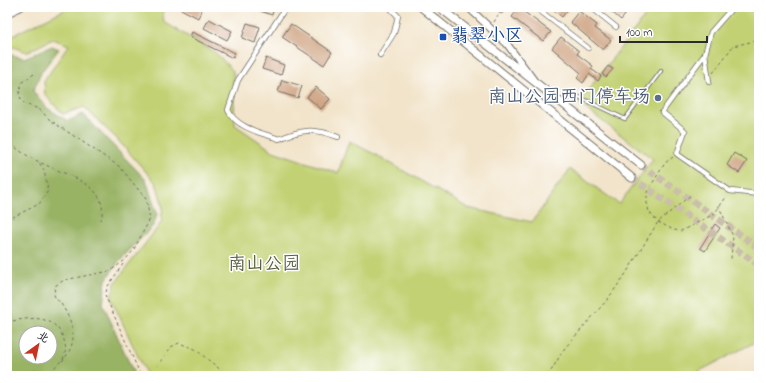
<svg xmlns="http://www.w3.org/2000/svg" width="766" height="383" font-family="'Indie Flower','LXGW WenKai TC',sans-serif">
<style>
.green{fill:#c2d173;stroke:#767e4f}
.forest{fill:#99b365;stroke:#626f48;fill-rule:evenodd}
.building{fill:#cfa483}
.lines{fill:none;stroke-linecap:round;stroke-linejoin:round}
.primary-tunnel{stroke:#cabfaa;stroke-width:7;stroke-dasharray:7 3.5;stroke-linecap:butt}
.lane-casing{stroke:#716c63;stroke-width:4.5}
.street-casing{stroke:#716c63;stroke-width:6}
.secondary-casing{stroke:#716c63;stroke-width:8}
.primary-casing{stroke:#716c63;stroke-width:9}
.path{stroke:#716c63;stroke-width:1;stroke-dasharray:3 3;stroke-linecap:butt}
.lane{stroke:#fff;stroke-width:2.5}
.street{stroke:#fff;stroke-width:4.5}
.secondary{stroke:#fff;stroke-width:6}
.primary{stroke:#fff;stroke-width:7}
.transit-dot{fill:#1a4fb4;stroke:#fff;stroke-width:1.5}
.service-dot{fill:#5c6f8a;stroke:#fff;stroke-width:1.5}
.labels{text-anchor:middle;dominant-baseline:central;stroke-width:3;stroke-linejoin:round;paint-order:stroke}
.transit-label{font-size:18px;fill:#164399;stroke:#fff;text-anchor:start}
.service-label{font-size:18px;fill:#4e5e75;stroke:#fff;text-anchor:end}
.park-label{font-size:18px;fill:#585d41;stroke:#fff}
</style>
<rect width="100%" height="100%" fill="#fff"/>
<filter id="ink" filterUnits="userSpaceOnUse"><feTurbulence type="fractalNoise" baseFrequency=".025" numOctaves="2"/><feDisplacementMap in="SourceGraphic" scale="8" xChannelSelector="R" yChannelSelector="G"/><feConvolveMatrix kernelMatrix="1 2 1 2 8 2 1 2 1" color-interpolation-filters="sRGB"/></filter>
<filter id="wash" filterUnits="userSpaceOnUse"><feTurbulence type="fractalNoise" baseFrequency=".012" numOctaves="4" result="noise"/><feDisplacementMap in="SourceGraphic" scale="16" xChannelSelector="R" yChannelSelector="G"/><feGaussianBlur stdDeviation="0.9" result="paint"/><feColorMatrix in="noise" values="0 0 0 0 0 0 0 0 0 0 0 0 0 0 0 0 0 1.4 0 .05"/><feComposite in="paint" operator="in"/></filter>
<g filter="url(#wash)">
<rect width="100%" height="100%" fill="#f2e4ca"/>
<polygon class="green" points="70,7 162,7 164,22 216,53 233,71 235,125 273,151 338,173 349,141 376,155 468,208 532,222 570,169 619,204 653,159 578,103 652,7 759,7 759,340 690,376 147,376 111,298 115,283 161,223 163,206 156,183 117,139 84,107 63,114 45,95 44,81 69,45 53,39 27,52 7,45 7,38"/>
<path class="forest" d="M52 46 59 49 42 71 33 91 47 108 68 121 83 114 146 180 157 214 154 225 119 261 106 280 103 304 135 376H7V54L24 58ZM26 333H50V357H26Z"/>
<g id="blocks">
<g class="building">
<polygon points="177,7 203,7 198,18"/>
<polygon points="261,7 274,7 272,15 260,11"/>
<polygon points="550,7 570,7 562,17"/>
<polygon points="606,7 625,7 629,10 621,20"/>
<polygon points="519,8 551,32 543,41 512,17"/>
<polygon points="579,11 597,25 595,28 611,40 603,50 570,22"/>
<polygon points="209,19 232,31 227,40 204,28"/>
<polygon points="247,23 260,27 255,43 242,38"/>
<polygon points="291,24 332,52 324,65 282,37"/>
<polygon points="192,32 235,53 233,58 190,37"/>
<polygon points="561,37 579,51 577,54 593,66 591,69 601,76 598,81 589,74 583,83 577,78 581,73 552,48"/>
<polygon points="266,58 284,65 281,75 262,69"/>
<polygon points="608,66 613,69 606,77 602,74"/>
<polygon points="282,80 302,86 298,98 278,92"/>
<polygon points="316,87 330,99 321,109 307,97"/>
<polygon points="734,153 747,161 739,173 727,165"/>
<polygon points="715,224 720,228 705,251 700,248"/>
</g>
</g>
</g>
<g filter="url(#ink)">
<use href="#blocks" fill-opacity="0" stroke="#716c63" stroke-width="1"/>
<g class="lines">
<g class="primary-tunnel">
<polyline points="641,165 759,248"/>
<polyline points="632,178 759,265"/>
</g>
<defs>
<polyline id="lane" points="564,102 570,95 577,96 625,119 661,71"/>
<g id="street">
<path d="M286 7 238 80 228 110C236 128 262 133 279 139 302 129 314 128 338 137"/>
<polyline points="535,7 588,48"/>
<polyline points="591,7 616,27"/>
<polyline points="733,7 711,32 705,54 662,112 685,131 677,154 730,191 759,194"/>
<polyline points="501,11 504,7"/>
<polyline points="705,54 709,82"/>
<polyline points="380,55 394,33 398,16 389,7"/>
</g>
<g id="secondary">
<polyline points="468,7 507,44 533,79"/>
<polyline points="7,14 21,7"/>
</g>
<g id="primary">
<polyline points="421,7 632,178"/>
<polyline points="439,7 641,165"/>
</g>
</defs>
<use href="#lane" class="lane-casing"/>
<use href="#street" class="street-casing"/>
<use href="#secondary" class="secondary-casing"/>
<use href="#primary" class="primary-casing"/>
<g class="path">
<polyline points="494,22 498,15"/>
<polyline points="713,73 733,46 759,40"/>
<path d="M34 74 22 82 19 94 21 99 25 104 39 109 50 120 120 167 146 199 150 219 133 251 124 261 110 271 64 280 55 286 54 295C56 300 61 302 63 307 75 326 78 344 62 361"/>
<path d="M7 139C17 151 34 160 48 166 71 177 110 186 101 220"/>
<polyline points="673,157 665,163 647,192 647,203 649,212 658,222 674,230 681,231 714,214 727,196"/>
<polyline points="718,205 733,236 731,259"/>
<polyline points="7,220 39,204 48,191 44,170 38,161"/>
<polyline points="123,264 108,286 105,295 141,376"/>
<path d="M7 322C28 318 51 313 62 335 66 344 67 350 63 359"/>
<polyline points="46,376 61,361"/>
<polyline points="150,376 171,347 179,343 195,349 228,376"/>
<polyline points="548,376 564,349 607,300 625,275 658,222 692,194"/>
<polyline points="758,376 759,376"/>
</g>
<use href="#lane" class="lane"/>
<use href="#street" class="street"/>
<use href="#secondary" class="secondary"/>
<use href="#primary" class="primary"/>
</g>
</g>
<rect class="transit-dot" x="439" y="33" width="8" height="8" rx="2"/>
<circle class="service-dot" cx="658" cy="98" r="4"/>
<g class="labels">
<g class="transit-label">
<text x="451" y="37">翡翠小区</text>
</g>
<g class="service-label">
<text x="650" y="98">南山公园西门停车场</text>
</g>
<g class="park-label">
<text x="264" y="265">南山公园</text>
</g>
</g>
<rect width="766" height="383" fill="none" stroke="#fff" stroke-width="24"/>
<g transform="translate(38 345) rotate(33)"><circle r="19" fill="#ffffff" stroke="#aaaaaa"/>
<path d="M0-3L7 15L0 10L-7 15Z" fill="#c8321e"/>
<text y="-6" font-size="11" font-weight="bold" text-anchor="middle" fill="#2b2b2b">北</text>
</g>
<path d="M620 36v6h87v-6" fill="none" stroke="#2b2b2b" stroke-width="2"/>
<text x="626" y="36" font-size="12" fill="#2b2b2b" stroke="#ffffff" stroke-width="3" paint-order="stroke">100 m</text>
</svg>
